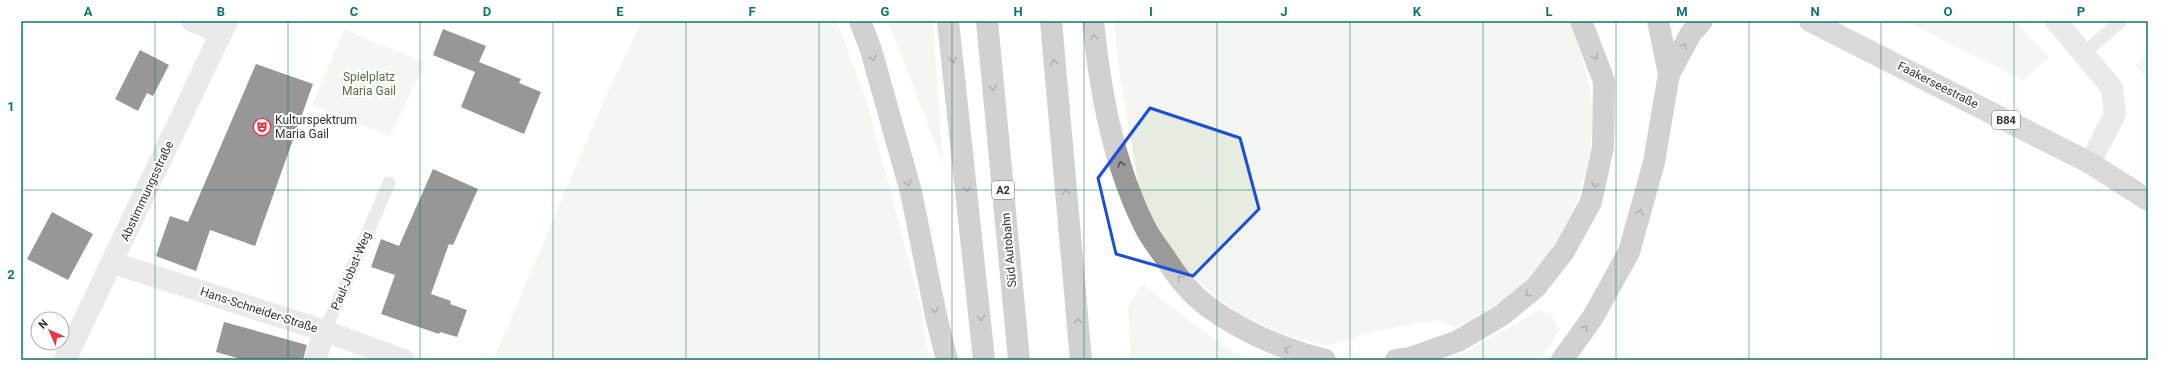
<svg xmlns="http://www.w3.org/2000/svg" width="2169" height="381" font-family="Roboto,sans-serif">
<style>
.green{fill:#e6ecdf}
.building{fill:#1a1a1a}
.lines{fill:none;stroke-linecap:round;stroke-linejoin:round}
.service{stroke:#d0d0d0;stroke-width:13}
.minor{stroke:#d0d0d0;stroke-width:22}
.primary{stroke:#ababab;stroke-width:22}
.motorway{stroke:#9a9a9a;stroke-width:22}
.oneway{stroke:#525252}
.marked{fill:none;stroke:#1d4ed8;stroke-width:3;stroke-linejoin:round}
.grid{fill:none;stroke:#0f766e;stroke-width:1;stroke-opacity:0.55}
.labels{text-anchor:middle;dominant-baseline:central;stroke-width:4;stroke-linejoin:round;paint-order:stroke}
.shield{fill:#fff;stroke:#707070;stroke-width:1}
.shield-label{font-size:11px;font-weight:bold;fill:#333}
.park-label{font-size:12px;fill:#56703f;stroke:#fff}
.street-label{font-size:12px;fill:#333;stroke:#fff}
.poi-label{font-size:12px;fill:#333;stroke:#fff;text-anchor:start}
.neatline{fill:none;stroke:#0f766e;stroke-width:1.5}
.grid-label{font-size:13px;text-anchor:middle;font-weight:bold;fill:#0f766e}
</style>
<rect width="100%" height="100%" fill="#fff"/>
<g class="green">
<polygon points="642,21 837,21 866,99 921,307 929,360 493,360 607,93"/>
<polygon points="888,21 933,21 943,164"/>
<path d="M1114 21H1569C1583 55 1595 95 1592 133 1587 189 1563 244 1523 284 1504 302 1479 315 1457 327L1436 320 1368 333 1328 346 1282 334 1238 313 1207 289 1189 273 1174 254 1154 220 1139 186 1119 70Z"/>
<polygon points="1906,21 2015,21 2049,57 2023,81"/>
<polygon points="344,29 425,63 390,137 312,105"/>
<polygon points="2148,51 2148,78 2135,66"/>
<polygon points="1142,284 1221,344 1247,360 1131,360 1128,307"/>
<polygon points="1539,310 1551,314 1560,329 1549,347 1536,360 1445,360 1466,352"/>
</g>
<g class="building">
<polygon points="443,29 486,46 479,62 521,79 519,83 541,92 524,134 461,107 475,72 433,55"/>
<polygon points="140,50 169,65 153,96 147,93 138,111 115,99"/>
<polygon points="256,64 313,84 255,246 210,230 196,271 156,256 170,216 188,222"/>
<polygon points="433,169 478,189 453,245 449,244 431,294 451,301 450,304 467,310 457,337 440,332 439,334 381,314 395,275 371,267 381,239 399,246"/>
<polygon points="52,212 93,234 68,280 27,259"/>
<polygon points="224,322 307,345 303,360 244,360 216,352"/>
</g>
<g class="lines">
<g class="service">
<polyline points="2084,53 2121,21"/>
<polyline points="325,331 389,183"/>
</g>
<g class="minor">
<polyline points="192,21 222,33"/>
<polyline points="2056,21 2112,88 2115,114 2090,163"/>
<polyline points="113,263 325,331 404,360"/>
<polyline points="65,360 227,21"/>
<polyline points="315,360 325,331"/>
</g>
<polyline class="primary" points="1810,21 2090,163 2148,200"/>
<g class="motorway">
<polyline points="860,21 871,50 911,192 936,316 947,360"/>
<polyline points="948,21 984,360"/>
<polyline points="987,21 1019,360"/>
<polyline points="1051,21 1081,360"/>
<path d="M1093 21C1100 91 1113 162 1144 225 1149 236 1157 246 1164 256 1175 274 1190 293 1207 306 1242 332 1283 349 1325 360"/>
<polyline points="1658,21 1669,74"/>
<polyline points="1396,360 1410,358 1458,341 1502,315 1536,287 1564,251 1591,202 1603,147 1604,81 1581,21"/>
<polyline points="1562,360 1593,317 1629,252 1654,162 1669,74 1691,33 1702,21"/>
</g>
</g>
<defs><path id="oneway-chevron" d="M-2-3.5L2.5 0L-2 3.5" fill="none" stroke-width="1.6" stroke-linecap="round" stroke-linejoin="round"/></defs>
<g class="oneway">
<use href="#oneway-chevron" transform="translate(1094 37) rotate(-96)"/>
<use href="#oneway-chevron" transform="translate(1684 46) rotate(-60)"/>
<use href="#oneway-chevron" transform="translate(1595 57) rotate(69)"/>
<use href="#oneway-chevron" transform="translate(873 58) rotate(74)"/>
<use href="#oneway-chevron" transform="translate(953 60) rotate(84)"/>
<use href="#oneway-chevron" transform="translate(1054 62) rotate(-95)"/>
<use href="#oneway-chevron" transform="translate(993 88) rotate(85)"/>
<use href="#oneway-chevron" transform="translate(1121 164) rotate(-107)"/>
<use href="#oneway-chevron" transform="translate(908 183) rotate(74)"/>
<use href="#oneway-chevron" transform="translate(1595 185) rotate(102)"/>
<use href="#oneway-chevron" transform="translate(967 189) rotate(84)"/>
<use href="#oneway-chevron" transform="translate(1066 192) rotate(-95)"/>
<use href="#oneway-chevron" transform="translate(1640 212) rotate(-74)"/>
<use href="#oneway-chevron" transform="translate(1180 278) rotate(-134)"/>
<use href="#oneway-chevron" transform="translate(1528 294) rotate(141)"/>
<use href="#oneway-chevron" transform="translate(935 310) rotate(78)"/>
<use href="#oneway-chevron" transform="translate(981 318) rotate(85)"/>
<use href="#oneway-chevron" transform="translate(1078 321) rotate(-95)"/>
<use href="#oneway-chevron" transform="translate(1585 328) rotate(-55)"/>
<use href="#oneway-chevron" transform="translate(1287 349) rotate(-160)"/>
</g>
<path d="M0 0H2169V381H0ZM1150 108 1240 138 1259 209 1193 276 1116 254 1098 178Z" fill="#fff" fill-opacity=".55" fill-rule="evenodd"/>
<path class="marked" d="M1150 108 1240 138 1259 209 1193 276 1116 254 1098 178Z"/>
<path class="grid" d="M155 21V360M288 21V360M420 21V360M553 21V360M686 21V360M819 21V360M952 21V360M1084 21V360M1217 21V360M1350 21V360M1483 21V360M1616 21V360M1749 21V360M1881 21V360M2014 21V360M21 190H2148"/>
<defs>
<symbol id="theatre-ring" viewBox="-11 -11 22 22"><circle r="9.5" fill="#fff" stroke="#e63946" stroke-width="1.5"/><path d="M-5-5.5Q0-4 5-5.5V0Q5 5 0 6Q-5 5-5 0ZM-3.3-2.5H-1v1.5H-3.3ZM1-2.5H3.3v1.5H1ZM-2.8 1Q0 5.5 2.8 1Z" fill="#e63946"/></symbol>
</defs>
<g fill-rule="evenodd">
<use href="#theatre-ring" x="252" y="117" width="20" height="20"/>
</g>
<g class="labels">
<g class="shield">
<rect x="1992" y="111" width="28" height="18" rx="3"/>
<rect x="992" y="181" width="22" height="18" rx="3"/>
</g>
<g class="shield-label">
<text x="2006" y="120">B84</text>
<text x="1003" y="190">A2</text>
</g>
<g class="park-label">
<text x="369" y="77">Spielplatz<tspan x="369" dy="14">Maria Gail</tspan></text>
</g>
<g class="street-label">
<text transform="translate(1938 85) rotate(27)">Faakerseestraße</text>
<text transform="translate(147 191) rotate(-65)">Abstimmungsstraße</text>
<text transform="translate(1009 250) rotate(-95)">Süd Autobahn</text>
<text transform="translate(351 271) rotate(-67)">Paul-Jobst-Weg</text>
<text transform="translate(259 310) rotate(18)">Hans-Schneider-Straße</text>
</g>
<g class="poi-label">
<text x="275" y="120">Kulturspektrum<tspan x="275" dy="14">Maria Gail</tspan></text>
</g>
</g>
<rect width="2169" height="381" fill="none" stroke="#ffffff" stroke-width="44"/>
<g transform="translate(50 331) rotate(315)"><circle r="19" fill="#ffffff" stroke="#adadad"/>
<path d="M0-3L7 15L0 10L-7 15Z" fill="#e63946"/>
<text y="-6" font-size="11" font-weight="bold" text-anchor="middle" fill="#333333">N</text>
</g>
<rect x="22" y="22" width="2125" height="337" class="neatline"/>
<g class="grid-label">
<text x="88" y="16">A</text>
<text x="221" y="16">B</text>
<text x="354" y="16">C</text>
<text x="487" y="16">D</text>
<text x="620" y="16">E</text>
<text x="752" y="16">F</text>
<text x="885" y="16">G</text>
<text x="1018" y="16">H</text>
<text x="1151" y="16">I</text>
<text x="1284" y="16">J</text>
<text x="1417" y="16">K</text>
<text x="1549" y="16">L</text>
<text x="1682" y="16">M</text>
<text x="1815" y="16">N</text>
<text x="1948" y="16">O</text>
<text x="2081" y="16">P</text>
<text x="11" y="111">1</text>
<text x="11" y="279">2</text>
</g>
</svg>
